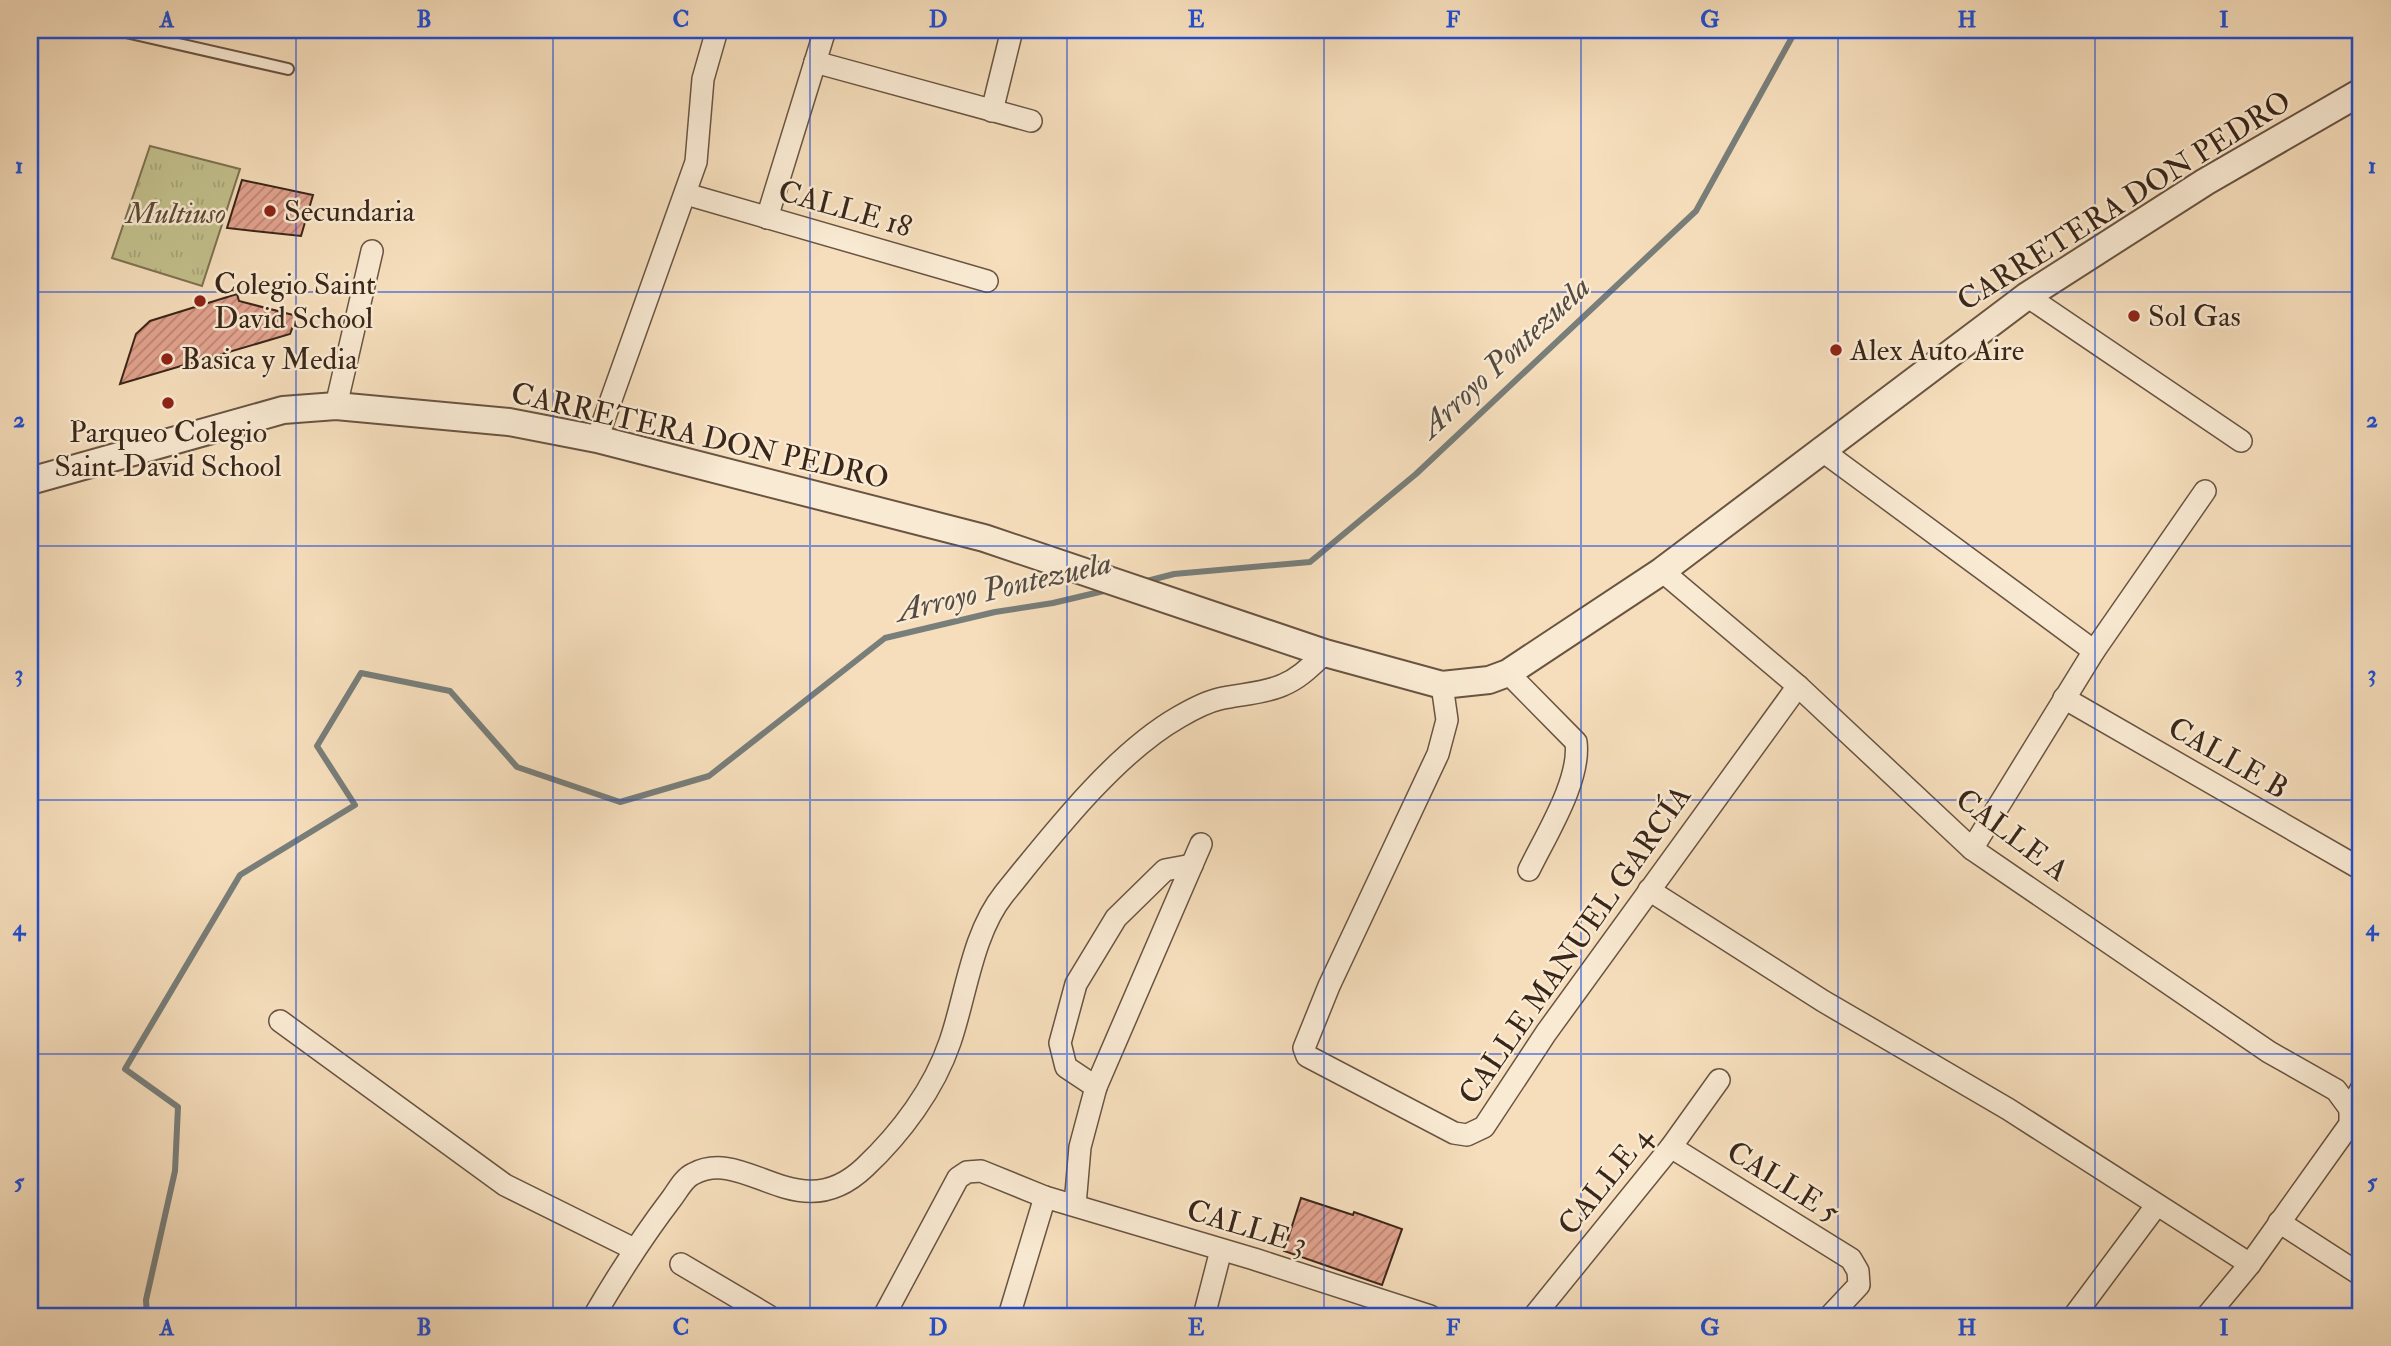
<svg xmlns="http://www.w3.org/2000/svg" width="2391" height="1346" font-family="'IM FELL Double Pica',serif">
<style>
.park{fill:url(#park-tufts);stroke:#7e7353;stroke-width:2}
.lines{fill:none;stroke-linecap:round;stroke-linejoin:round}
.stream{stroke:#787e7a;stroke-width:6}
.building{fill:url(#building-hatch);stroke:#3a2619;stroke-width:2}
.service-casing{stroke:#695442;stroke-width:14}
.minor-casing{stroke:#695442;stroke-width:24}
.tertiary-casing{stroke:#695442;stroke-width:30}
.service{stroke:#f9ead3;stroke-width:10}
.minor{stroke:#f9ead3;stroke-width:21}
.tertiary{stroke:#f9ead3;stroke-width:26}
.grid{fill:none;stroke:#1d4ed8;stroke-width:2;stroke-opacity:0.55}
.poi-dot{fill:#8f2418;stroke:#f9ead3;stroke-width:2.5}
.labels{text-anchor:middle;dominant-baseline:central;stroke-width:5;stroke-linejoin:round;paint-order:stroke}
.street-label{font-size:30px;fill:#3a2619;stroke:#f9ead3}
.poi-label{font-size:30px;fill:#3a2619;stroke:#f9ead3;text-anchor:start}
.park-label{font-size:30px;font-style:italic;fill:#5c4c36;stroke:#f9ead3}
.water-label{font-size:32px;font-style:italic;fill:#544b42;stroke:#f9ead3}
.neatline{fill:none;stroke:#1d4ed8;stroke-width:2.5}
.grid-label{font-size:23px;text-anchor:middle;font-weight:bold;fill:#1d4ed8}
</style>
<defs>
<pattern id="park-tufts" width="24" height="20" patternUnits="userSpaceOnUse" patternTransform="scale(1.75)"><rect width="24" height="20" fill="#c2c08d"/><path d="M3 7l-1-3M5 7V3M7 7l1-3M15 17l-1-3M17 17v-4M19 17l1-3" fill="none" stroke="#a7a579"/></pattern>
<pattern id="building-hatch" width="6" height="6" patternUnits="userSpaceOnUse" patternTransform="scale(1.75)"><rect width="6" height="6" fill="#e3a38f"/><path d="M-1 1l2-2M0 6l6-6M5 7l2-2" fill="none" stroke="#b98574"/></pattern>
</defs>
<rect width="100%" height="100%" fill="#f6debc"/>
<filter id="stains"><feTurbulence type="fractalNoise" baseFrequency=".00286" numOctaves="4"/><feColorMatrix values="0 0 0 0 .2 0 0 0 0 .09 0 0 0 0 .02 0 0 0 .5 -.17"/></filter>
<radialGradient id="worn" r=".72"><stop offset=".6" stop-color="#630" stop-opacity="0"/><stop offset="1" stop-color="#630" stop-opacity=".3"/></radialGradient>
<polygon class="park" points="150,146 240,169 202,286 112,258"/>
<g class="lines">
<g class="stream">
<polyline points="1143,582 1174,574 1310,562 1416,474 1696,211 1796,30"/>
<polyline points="147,1316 146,1300 175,1171 178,1107 125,1069 240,875 355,805 317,746 361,673 450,691 517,767 620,802 709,776 885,638 995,612 1053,603 1108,590"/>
</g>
</g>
<g class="building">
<polygon points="242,180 313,195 301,236 227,228"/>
<polygon points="237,294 239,301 297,316 290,334 120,384 136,334 150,321"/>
<polygon points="1301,1198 1353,1215 1354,1212 1402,1229 1382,1285 1284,1251"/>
</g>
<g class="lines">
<defs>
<polyline id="service" points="117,30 288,69"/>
<g id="minor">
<polyline points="815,62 1031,121"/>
<polyline points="992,111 1012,30"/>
<polyline points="686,194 987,281"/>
<polyline points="767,218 825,30"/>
<polyline points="2027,296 2241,441"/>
<polyline points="336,406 372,251"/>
<polyline points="597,439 696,162 703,79 717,30"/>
<polyline points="1820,449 2094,651"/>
<polyline points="1662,571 1798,686 1972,849 2269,1052 2336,1090 2350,1109"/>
<path d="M1508 673 1576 742C1581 780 1546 835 1529 870"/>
<polyline points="1442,685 1447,720 1438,754 1329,986 1304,1048 1307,1056 1454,1133 1467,1135 1484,1127 1546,1033 1798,686"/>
<polyline points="2064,698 2361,869"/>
<polyline points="1972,849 2094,651 2205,491"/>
<polyline points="1649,890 1823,1001 2008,1109 2250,1264"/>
<polyline points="280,1021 505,1185 634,1249"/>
<polyline points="1096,1087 1066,1067 1060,1043 1076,984 1116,918 1165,870 1192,865"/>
<polyline points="1671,1147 1851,1259 1858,1271 1859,1285 1830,1316"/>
<polyline points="1075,1205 1080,1147 1096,1087 1201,844"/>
<polyline points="2279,1222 2361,1275"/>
<polyline points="681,1264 769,1316"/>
<path d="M594 1316C618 1275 643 1236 672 1198 678 1190 684 1178 693 1174 746 1145 798 1231 865 1167 901 1133 934 1089 950 1042 966 996 972 934 1004 894 1051 836 1114 754 1179 717 1191 710 1206 702 1219 699 1239 694 1263 694 1283 685 1300 678 1312 665 1325 653"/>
<polyline points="884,1316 958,1178 967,1172 981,1171 1045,1197 1254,1259 1430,1316"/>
<polyline points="1009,1316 1045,1197"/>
<polyline points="1204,1316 1221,1250"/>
<polyline points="1534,1316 1671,1147 1719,1080"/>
<polyline points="2074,1316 2156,1206"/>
<polyline points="2207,1316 2250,1264 2350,1124 2350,1109 2361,1089"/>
</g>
<polyline id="tertiary" points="30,481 283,410 336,406 509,422 597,439 984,538 1325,653 1442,685 1489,680 1508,673 1662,571 2027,296 2205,182 2361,92"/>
</defs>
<use href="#service" class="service-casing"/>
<use href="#minor" class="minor-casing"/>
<use href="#tertiary" class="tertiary-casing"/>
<use href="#service" class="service"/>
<use href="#minor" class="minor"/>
<use href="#tertiary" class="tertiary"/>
</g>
<path class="grid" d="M296 30V1316M553 30V1316M810 30V1316M1067 30V1316M1324 30V1316M1581 30V1316M1838 30V1316M2095 30V1316M30 292H2361M30 546H2361M30 800H2361M30 1054H2361"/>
<g class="poi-dot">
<circle cx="270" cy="211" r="7"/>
<circle cx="200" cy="301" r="7"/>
<circle cx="2134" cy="316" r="7"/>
<circle cx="1836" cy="350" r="7"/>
<circle cx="167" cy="359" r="7"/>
<circle cx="168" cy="403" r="7"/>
</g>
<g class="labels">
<g class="street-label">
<text transform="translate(2124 201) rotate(-32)">CARRETERA DON PEDRO</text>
<text transform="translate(845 209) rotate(16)">CALLE 18</text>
<text transform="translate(700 436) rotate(13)">CARRETERA DON PEDRO</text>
<text transform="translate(2228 758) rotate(30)">CALLE B</text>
<text transform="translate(2012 835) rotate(37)">CALLE A</text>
<text transform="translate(1575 945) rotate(-55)">CALLE MANUEL GARCÍA</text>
<text transform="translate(1605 1181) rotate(-51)">CALLE 4</text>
<text transform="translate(1783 1182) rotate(32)">CALLE 5</text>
<text transform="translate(1247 1227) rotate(17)">CALLE 3</text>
</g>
<g class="poi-label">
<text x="284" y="211">Secundaria</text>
<text x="214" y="284">Colegio Saint<tspan x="214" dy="34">David School</tspan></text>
<text x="2148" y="316">Sol Gas</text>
<text x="1850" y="350">Alex Auto Aire</text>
<text x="181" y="359">Basica y Media</text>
<text x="168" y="432" text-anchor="middle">Parqueo Colegio<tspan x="168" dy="34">Saint David School</tspan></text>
</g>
<g class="park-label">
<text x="176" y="213">Multiuso</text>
</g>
<g class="water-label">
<text transform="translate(1505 357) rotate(-43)">Arroyo Pontezuela</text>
<text transform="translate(1004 587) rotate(-13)">Arroyo Pontezuela</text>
</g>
</g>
<rect width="2391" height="1346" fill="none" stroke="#f6debc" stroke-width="77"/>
<rect x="38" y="38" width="2314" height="1270" class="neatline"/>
<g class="grid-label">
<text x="167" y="27">A</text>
<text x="424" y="27">B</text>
<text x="681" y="27">C</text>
<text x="938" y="27">D</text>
<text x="1196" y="27">E</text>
<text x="1453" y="27">F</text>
<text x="1710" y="27">G</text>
<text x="1967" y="27">H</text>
<text x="2224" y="27">I</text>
<text x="19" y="173">1</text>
<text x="2372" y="173">1</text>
<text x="19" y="427">2</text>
<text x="2372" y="427">2</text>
<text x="19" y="681">3</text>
<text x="2372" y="681">3</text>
<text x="19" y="935">4</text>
<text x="2372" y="935">4</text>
<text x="19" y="1189">5</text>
<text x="2372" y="1189">5</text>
<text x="167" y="1335">A</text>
<text x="424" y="1335">B</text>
<text x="681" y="1335">C</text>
<text x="938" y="1335">D</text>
<text x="1196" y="1335">E</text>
<text x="1453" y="1335">F</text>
<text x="1710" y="1335">G</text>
<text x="1967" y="1335">H</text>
<text x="2224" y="1335">I</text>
</g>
<rect width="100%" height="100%" filter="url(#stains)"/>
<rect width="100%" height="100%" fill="url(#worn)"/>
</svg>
